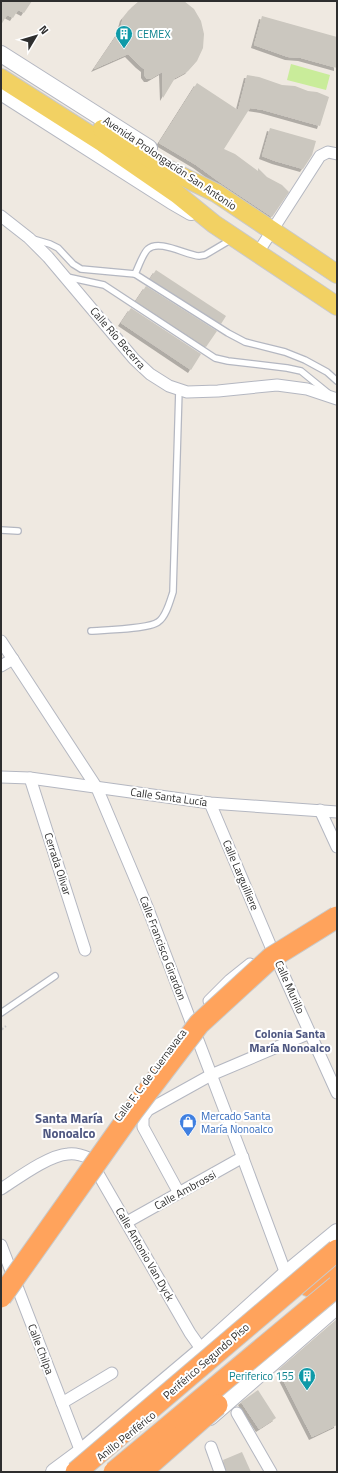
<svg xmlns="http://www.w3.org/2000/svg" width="338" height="1473" font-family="'Titillium Web',sans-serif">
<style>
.pitch{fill:#c9ec9a}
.building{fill:#cbc7bf;filter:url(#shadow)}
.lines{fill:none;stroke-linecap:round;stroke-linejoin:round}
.lane-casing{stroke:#b4b7c1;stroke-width:8}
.street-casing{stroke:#b4b7c1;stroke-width:13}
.secondary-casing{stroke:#b4b7c1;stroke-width:18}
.primary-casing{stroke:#c9c9c9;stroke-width:20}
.highway-casing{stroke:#c9c9c9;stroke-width:23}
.path{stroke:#c9c9c9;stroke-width:2;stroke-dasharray:3 2;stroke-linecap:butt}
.lane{stroke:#fff;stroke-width:5.5}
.street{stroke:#fff;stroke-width:11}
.secondary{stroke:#fff;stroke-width:16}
.primary{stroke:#f2d163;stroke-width:18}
.highway{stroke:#ffa35c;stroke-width:21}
.highway-bridge-casing{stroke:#c9c9c9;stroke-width:23;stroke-linecap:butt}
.highway-bridge{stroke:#ffa35c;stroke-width:21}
.labels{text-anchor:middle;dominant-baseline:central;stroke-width:4;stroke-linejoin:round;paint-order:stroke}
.culture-label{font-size:11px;fill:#0d838f;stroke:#fff;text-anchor:start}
.street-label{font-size:11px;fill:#2e2e2e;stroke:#fff}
.shop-label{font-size:11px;fill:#366cbe;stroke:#fff;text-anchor:start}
.neighbourhood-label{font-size:12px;font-weight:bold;fill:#4d5680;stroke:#fff}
.quarter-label{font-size:13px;font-weight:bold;fill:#4d5680;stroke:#fff}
</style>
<defs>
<filter id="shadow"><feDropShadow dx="-3" dy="3" stdDeviation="0" flood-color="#0004"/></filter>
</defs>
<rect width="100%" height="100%" fill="#efe9e1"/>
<polygon class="pitch" points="291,64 330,75 326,90 287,80"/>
<g class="building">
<polygon points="1,1 32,1 24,13 18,10 13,18 7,15 1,25"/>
<polygon points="139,1 184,1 194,9 201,21 204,34 203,48 197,61 188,71 175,78 163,98 162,72 150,79 147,79 144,75 144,69 139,65 128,54 94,69 119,32 123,18 132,7"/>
<polygon points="262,16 337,37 337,68 301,58 288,57 254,45"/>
<polygon points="247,75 259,77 282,85 295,86 308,91 317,92 329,97 320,126 263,110 250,108 224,149 235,154 258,171 258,168 267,177 282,185 289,192 272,217 218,181 196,165 159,143 197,83 238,110"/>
<polygon points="270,128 316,141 312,155 303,169 275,161 262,156"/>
<polygon points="156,270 226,316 221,324 150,279"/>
<polygon points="146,286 217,331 206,347 136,301"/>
<polygon points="131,308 201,354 191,370 121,323"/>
<polygon points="337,1319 337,1425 312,1437 278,1370"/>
<polygon points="258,1390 276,1418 259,1429 241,1402"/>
<polygon points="242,1452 251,1472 227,1472 223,1460"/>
</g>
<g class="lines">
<defs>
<g id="lane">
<path d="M33 239 50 244 58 248 73 264 81 269 135 274C138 268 143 253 148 249 159 239 186 255 199 256L205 255 232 239"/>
<polyline points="135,274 228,333 245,342 285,352 305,360 327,372 337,381"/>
<polyline points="67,277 104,285 215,358 228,361 287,368 301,371 328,393"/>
<polyline points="1,530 18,531"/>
<path d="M91 631C104 630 149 629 158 622 166 617 170 601 173 592L179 389"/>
<polyline points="1,1013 55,976"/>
</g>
<g id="street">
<polyline points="1,216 29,238 48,257 134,359 150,374 169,386 187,392 218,391 277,385 307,389 337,399"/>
<polyline points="257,254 320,156 328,152 337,154"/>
<polyline points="1,641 97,788 148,909 241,1153 286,1274"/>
<polyline points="1,666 13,659"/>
<polyline points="1,777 30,778 210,803 337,812"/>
<polyline points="30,778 85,950"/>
<polyline points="210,803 271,947 337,1093"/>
<polyline points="320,810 337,847"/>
<polyline points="209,1001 230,980 250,964"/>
<path d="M1 1189C18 1178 49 1155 68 1154 75 1153 82 1155 89 1158L190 1333 202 1350"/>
<polyline points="179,1193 143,1127 143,1117 148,1110 211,1075 310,1033"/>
<polyline points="127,1222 243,1157"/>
<polyline points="1,1245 81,1452"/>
<polyline points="62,1403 112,1373"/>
<polyline points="237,1413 271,1472"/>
<polyline points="211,1447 220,1472"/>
</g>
<g id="secondary">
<polyline points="1,54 149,148"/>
<polyline points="1,92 172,201 191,212"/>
<polyline points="210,1417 337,1306"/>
<polyline points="54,1472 81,1452 202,1350 286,1274 337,1232"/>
</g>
<g id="primary">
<polyline points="1,78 103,143 177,194 214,224 337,306"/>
<polyline points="102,129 167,169 216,193 337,274"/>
</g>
<polyline id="highway" points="309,1286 337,1264"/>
</defs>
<use href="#lane" class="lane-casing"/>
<use href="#street" class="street-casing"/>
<use href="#secondary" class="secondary-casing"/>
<use href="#primary" class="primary-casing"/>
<use href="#highway" class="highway-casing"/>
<polyline class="path" points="1,1030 6,1026"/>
<use href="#lane" class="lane"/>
<use href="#street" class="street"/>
<use href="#secondary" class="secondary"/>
<use href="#primary" class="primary"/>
<use href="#highway" class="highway"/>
<defs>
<g id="highway-bridge">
<polyline points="1,1297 132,1112 199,1024 271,958 337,917"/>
<polyline points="76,1472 337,1250"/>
<polyline points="114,1472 337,1286"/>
<polyline points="141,1472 217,1405"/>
</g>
</defs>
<use href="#highway-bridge" class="highway-bridge-casing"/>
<use href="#highway-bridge" class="highway-bridge"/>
</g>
<defs>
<symbol id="building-pin" viewBox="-11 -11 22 30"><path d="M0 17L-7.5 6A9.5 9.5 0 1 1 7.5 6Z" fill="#0f9aa8" stroke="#fff"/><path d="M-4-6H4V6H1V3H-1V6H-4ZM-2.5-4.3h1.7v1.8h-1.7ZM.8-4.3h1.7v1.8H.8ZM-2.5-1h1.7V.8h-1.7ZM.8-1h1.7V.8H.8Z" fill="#fff"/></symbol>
<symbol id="shop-pin" viewBox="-11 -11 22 30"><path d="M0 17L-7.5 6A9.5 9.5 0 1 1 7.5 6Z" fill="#3f7fe0" stroke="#fff"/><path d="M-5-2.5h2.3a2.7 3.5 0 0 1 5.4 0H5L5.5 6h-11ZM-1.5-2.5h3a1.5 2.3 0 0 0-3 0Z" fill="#fff"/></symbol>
</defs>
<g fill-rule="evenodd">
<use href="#building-pin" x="114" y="24" width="20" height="27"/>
<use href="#shop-pin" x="178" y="1112" width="20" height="27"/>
<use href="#building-pin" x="297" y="1366" width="20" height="27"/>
</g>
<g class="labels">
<g class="culture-label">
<text x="137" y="34">CEMEX</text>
<text x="294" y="1376" text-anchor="end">Periferico 155</text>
</g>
<g class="street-label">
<text transform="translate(170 163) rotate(34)">Avenida Prolongación San Antonio</text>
<text transform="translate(118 338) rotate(49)">Calle Río Becerra</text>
<text transform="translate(169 797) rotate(8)">Calle Santa Lucía</text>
<text transform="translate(58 864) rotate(72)">Cerrada Olivar</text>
<text transform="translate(241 875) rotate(67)">Calle Larguilliere</text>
<text transform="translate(163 948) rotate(69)">Calle Francisco Girardon</text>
<text transform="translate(290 987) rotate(66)">Calle Murillo</text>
<text transform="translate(150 1075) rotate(-53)">Calle F. C. de Cuernavaca</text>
<text transform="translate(185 1190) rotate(-29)">Calle Ambrossi</text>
<text transform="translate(145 1254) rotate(60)">Calle Antonio Van Dyck</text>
<text transform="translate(41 1349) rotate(69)">Calle Chilpa</text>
<text transform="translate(206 1361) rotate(-41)">Periférico Segundo Piso</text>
<text transform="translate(126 1436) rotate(-39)">Anillo Periférico</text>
</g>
<g class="shop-label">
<text x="201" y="1116">Mercado Santa<tspan x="201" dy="13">María Nonoalco</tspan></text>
</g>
<g class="neighbourhood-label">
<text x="290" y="1033">Colonia Santa<tspan x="290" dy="14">María Nonoalco</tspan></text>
</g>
<g class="quarter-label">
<text x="69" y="1118">Santa María<tspan x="69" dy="15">Nonoalco</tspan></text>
</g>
</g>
<rect width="338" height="1473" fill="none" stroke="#2e2e2e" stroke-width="4"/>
<g transform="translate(36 36) rotate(52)" stroke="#ffffff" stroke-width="3" paint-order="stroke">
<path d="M0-3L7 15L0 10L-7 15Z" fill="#2e2e2e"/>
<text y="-6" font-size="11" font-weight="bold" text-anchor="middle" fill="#2e2e2e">N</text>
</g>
</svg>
